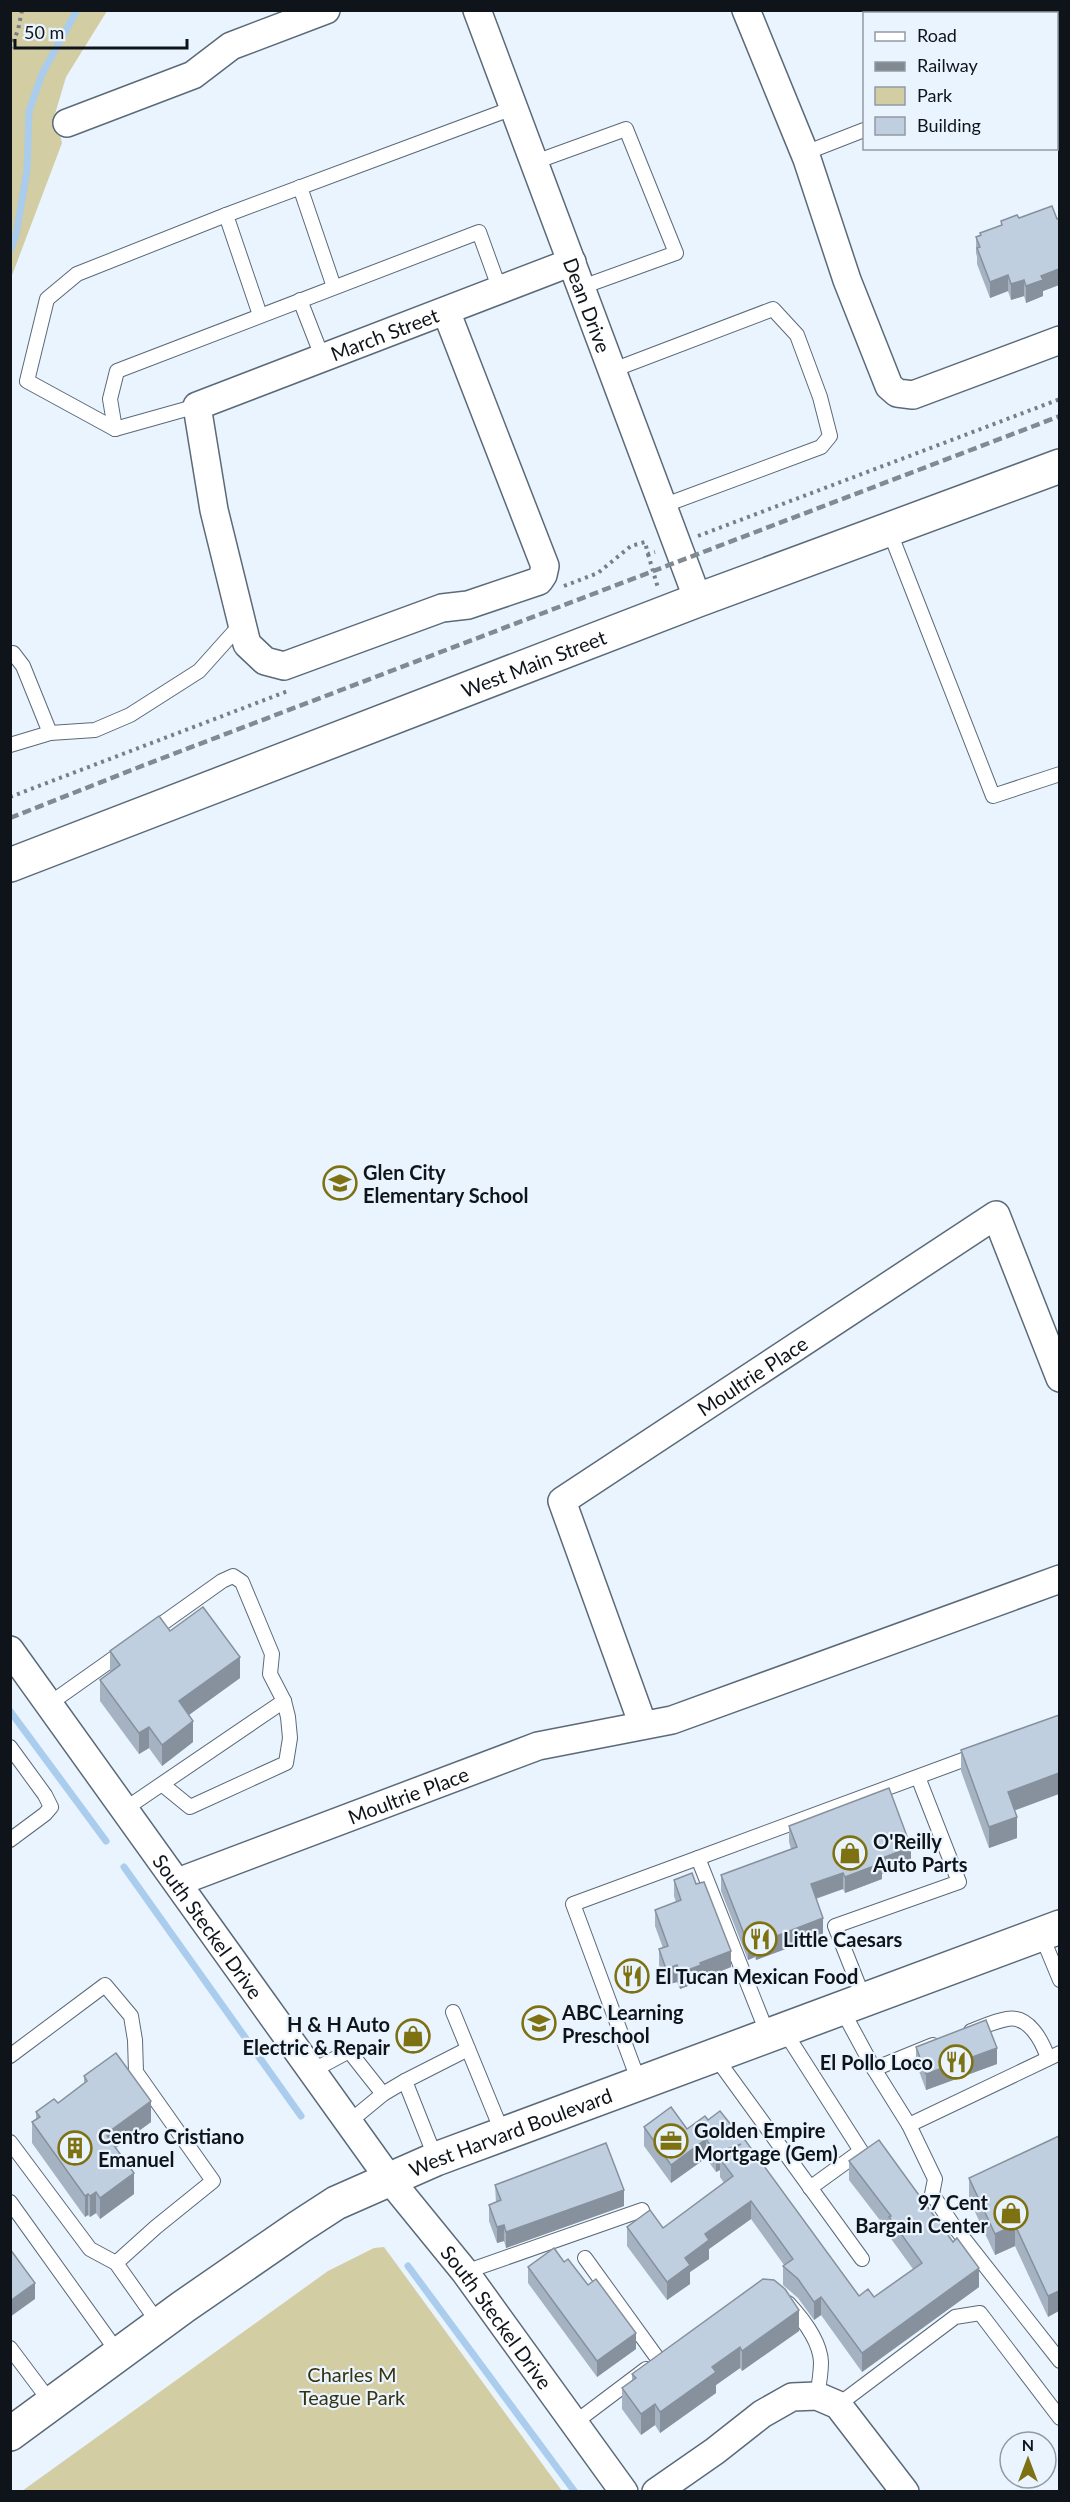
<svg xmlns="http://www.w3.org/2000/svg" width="1070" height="2502" font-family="Lato,sans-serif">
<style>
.green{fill:#d2cda3}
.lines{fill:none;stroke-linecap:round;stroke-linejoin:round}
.stream{stroke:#aacced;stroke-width:7}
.lane-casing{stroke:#5b6a78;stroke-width:16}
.street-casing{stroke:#5b6a78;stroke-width:30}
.secondary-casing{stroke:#5b6a78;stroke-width:36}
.primary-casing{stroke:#5b6a78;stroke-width:36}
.path{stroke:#777e86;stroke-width:4;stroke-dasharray:3 4.5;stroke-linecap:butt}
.lane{stroke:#fff;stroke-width:14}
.street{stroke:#fff;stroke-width:27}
.secondary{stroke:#fff;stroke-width:33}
.primary{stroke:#fff;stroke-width:33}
.rail{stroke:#818991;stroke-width:4.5;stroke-dasharray:9 4.5;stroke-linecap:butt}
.wall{fill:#a4b2c1}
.shaded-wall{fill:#86919d}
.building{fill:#bfcfe0;stroke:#86919d;stroke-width:1.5}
.labels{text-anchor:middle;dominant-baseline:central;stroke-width:4.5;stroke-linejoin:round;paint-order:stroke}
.street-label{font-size:20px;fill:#0f141a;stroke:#eaf4fe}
.poi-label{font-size:20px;font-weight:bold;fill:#0f141a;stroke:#eaf4fe;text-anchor:start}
.park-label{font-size:20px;fill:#38330f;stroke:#eaf4fe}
</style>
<rect width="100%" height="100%" fill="#eaf4fe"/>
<g class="green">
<polygon points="11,11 107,11 66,77 55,114 62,143 11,278"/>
<polygon points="384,2247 562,2491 22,2491 328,2271 374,2248"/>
</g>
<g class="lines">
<g class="stream">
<polyline points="10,251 16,235 27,170 29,111 42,74 77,10"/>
<polyline points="10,1711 106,1841"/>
<polyline points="124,1867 301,2116"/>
<polyline points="408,2266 575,2492"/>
</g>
<defs>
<g id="lane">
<polyline points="805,153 864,130"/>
<polyline points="535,162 626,129 676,253 582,287"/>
<polyline points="300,187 334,287"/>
<polyline points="226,215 260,315"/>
<polyline points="300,300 323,359"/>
<polyline points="613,370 773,309 797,335 820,397 830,436 821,447 665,505"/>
<polyline points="197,406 115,429 27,381 47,299 77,274 226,215 513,108"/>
<polyline points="115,429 110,399 117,371 479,232 500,290"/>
<polyline points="889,530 993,796 1060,774"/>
<polyline points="10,653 13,653 23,666 50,733"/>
<polyline points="10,745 50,733 95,730 130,715 199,671 242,623"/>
<polyline points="149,1633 222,1581 233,1576 242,1582 272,1654 270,1674 284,1701 288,1717 290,1738 286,1763 190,1807 163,1785"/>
<polyline points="49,1704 124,1651"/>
<polyline points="10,1747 45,1795 51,1807 45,1814 10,1840"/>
<polyline points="125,1809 284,1701"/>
<polyline points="698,1858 979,1754"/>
<polyline points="1041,1934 1060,1980"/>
<polyline points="864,1999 835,1926 959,1882 918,1777"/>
<polyline points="841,2008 874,2069 909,2125 935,2179 932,2194 953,2225 1060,2361"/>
<polyline points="453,2012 503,2134"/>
<polyline points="783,2029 861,2151 810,2188"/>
<path d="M971 2031C982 2027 995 2021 1007 2019 1029 2015 1042 2041 1048 2058"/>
<polyline points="714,2055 862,2259"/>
<polyline points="10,2056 105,1985 131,2016 135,2040 136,2072 213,2181 156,2227 116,2263"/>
<polyline points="874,2069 933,2045"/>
<polyline points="312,2071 349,2051 383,2094"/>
<polyline points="639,2082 573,1904 698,1858 768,2035"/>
<polyline points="349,2122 383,2094 405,2081"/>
<polyline points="909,2125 1060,2053"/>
<polyline points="10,2142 90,2249 116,2263 159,2324"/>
<polyline points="436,2159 405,2081 468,2049"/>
<polyline points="10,2202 119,2354"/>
<polyline points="585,2258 658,2359"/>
<polyline points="465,2272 642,2210"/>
<path d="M788 2303C802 2318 820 2340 821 2362 821 2373 819 2385 817 2396"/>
<polyline points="10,2348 52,2404"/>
<polyline points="838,2405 955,2317 980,2313 1060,2418"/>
<polyline points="573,2424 646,2369"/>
</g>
<g id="street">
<path id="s1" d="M477 10 698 600"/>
<polyline points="746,10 807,159 847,280 889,386 897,393 913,395 1060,340"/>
<polyline points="67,123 193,75 231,46 326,10"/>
<path id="s2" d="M446 311 545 566 543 575 539 581 468 605 442 608 284 666 265 661 247 644 214 510 197 406 572 262"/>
<path id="s3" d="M10 1650 390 2180 465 2272 624 2492"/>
<path id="s4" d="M643 1725 562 1501 996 1215 1060 1378"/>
<path id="s5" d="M178 1882 538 1746 672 1720 1060 1579"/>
<polyline points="656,2492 715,2451 762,2414 792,2397 817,2396 838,2405 905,2492"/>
</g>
<g id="secondary">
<path id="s6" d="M10 865 698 600 1060 466"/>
</g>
<g id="primary">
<path id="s7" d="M10 2434 183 2307 299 2227 336 2203 436 2159 1060 1927"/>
</g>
</defs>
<use href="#lane" class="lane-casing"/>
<use href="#street" class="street-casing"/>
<use href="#secondary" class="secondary-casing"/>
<use href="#primary" class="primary-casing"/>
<g class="path">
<polyline points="10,49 18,30 22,10"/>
<polyline points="698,536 1060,399"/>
<polyline points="648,554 658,588"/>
<polyline points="564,586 598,573 631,546 645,542 648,554 655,552"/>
<polyline points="10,797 288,691"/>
</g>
<use href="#lane" class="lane"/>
<use href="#street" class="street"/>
<use href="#secondary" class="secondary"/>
<use href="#primary" class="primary"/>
<polyline class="rail" points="10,818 147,764 1060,416"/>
</g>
<g class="wall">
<polygon points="1019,218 1057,219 1059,218 1059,285 1043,291 1043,296 1026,303 1024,296 1011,300 1008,291 990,298 977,264 977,257 976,253 976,237 980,235 980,233 1001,226 1001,221"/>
<polygon points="170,1631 240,1678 189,1715 193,1742 162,1766 149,1748 139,1754 100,1701 100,1680 110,1672 110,1651"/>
<polygon points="961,1750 1014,1810 1017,1838 989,1848 961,1771"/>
<polygon points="789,1826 911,1863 882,1874 882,1879 845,1893 843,1889 816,1899 823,1935 756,1960 755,1957 748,1960 721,1891 721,1875 791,1849 789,1842"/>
<polygon points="674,1880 731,1967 701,1979 701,1981 680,1989 677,1982 666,1985 659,1965 659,1949 663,1948 655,1926 655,1910 676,1902 674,1896"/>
<polygon points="916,2047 997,2064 926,2090 916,2063"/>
<polygon points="84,2076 151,2122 116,2148 134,2194 100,2219 96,2213 90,2217 88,2215 85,2217 32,2143 32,2122 36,2119 36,2112 58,2103 84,2084"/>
<polygon points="705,2116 859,2296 874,2297 913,2269 889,2236 889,2232 849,2180 849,2161 979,2287 862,2372 821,2315 814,2320 798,2298 783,2285 783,2266 784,2265 751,2219 709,2249 709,2259 690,2272 690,2284 667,2300 627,2246 627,2227 663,2228 724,2183 720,2177 720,2170 716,2172 706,2158 671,2183 644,2146 644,2127 687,2129"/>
<polygon points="1059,2136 1048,2317 1015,2246 995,2255 969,2199 969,2178"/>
<polygon points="495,2185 624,2206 506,2248 504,2241 497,2243 489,2221 489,2205 496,2202"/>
<polygon points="564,2262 636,2349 597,2377 528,2283 528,2267"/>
<polygon points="799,2331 742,2371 740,2368 716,2385 716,2393 660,2433 655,2425 641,2435 622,2409 622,2388 632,2380 632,2374"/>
</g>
<g class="shaded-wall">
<polygon points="1059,269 1059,285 1043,291 1043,296 1026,303 1026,286 1041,276"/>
<polygon points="1008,275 1008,291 990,298 990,282"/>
<polygon points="1024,280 1024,296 1011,300 1011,284"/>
<polygon points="240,1657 240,1678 179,1722 179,1701"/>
<polygon points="193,1721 193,1742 162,1766 162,1745"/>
<polygon points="149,1727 149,1748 139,1754 139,1733"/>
<polygon points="1059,1773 1059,1794 1008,1813 1008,1792"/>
<polygon points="1017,1817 1017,1838 989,1848 989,1827"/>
<polygon points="911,1847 911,1863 882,1874 882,1879 845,1893 845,1877 880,1859"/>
<polygon points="843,1873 843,1889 811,1900 811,1884"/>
<polygon points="823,1918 823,1935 756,1960 756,1944"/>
<polygon points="755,1941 755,1957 748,1960 748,1944"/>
<polygon points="731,1951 731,1967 701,1979 701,1981 680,1989 680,1973 700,1963"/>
<polygon points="677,1965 677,1982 666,1985 666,1969"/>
<polygon points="997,2048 997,2064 926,2090 926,2074"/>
<polygon points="151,2101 151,2122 111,2151 107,2136 110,2131"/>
<polygon points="706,2139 706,2158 671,2183 671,2165"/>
<polygon points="741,2144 720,2159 720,2170 716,2172 716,2153"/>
<polygon points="134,2173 134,2194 100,2219 100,2198"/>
<polygon points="624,2190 624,2206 506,2248 506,2232"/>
<polygon points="96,2192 96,2213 90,2217 90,2196"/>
<polygon points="88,2194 88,2215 85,2217 85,2196"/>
<polygon points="751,2201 751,2219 709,2249 709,2259 690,2272 690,2284 667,2300 667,2282 685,2258 705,2234"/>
<polygon points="504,2225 504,2241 497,2243 497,2227"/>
<polygon points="1015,2225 1015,2246 995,2255 995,2234"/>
<polygon points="979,2268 979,2287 862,2372 862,2353"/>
<polygon points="35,2283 35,2299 10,2317 10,2301"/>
<polygon points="1059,2291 1059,2311 1048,2317 1048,2296"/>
<polygon points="821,2297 821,2315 814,2320 814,2302"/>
<polygon points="799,2310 799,2331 742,2371 742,2351"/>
<polygon points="636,2333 636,2349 597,2377 597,2361"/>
<polygon points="740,2347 740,2368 716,2385 716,2393 660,2433 660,2412 712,2367"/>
<polygon points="655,2404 655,2425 641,2435 641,2414"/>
</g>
<g class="building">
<polygon points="1052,206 1057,219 1059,218 1059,269 1041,276 1043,280 1026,286 1024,280 1011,284 1008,275 990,282 977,248 980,247 976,237 981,235 980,233 1002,225 1001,221 1017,215 1019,218"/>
<polygon points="203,1607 240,1657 179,1701 193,1721 162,1745 149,1727 139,1733 100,1680 120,1665 110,1651 159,1616 170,1631"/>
<polygon points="1059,1715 1059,1773 1008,1792 1017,1817 989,1827 961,1750"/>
<polygon points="889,1788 911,1847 880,1859 882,1863 845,1877 843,1873 811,1884 823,1918 756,1944 755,1941 748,1944 721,1875 797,1847 789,1826"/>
<polygon points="692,1873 696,1884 704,1882 731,1951 700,1963 701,1965 680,1973 677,1965 666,1969 659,1949 668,1946 655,1910 681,1900 674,1880"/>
<polygon points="986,2020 997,2048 926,2074 916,2047"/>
<polygon points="116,2053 151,2101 110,2131 111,2133 107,2136 134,2173 100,2198 96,2192 90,2196 88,2194 85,2196 32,2122 40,2117 36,2112 54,2099 58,2103 87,2081 84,2076"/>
<polygon points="671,2107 687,2129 705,2116 708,2120 720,2111 732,2126 734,2125 859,2296 868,2289 874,2297 922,2263 889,2217 891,2216 849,2161 879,2140 953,2242 957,2238 979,2268 862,2353 821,2297 814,2302 798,2279 783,2266 793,2259 751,2201 705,2234 709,2240 685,2258 690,2265 667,2282 627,2227 650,2210 663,2228 733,2176 720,2159 741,2144 716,2153 706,2139 671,2165 644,2127"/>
<polygon points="1059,2136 1059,2291 1048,2296 1015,2225 995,2234 969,2178"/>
<polygon points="606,2143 624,2190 506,2232 504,2225 497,2227 489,2205 501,2200 495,2185"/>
<polygon points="554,2248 564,2262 568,2259 588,2285 596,2279 636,2333 597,2361 528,2267"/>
<polygon points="10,2249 35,2283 10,2301"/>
<polygon points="763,2279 774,2280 785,2289 799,2310 742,2351 740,2347 712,2367 716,2372 660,2412 655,2404 641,2414 622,2388 636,2378 632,2374"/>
</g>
<defs>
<symbol id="school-ring" viewBox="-11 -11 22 22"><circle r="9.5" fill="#eaf4fe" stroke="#7d7111" stroke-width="1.5"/><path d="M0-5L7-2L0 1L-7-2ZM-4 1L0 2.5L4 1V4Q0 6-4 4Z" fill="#7d7111"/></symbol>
<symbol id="shop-ring" viewBox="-11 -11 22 22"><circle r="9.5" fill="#eaf4fe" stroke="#7d7111" stroke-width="1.5"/><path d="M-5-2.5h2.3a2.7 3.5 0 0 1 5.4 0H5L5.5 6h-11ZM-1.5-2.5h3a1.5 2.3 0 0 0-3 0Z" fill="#7d7111"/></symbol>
<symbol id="restaurant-ring" viewBox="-11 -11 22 22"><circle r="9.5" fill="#eaf4fe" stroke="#7d7111" stroke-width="1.5"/><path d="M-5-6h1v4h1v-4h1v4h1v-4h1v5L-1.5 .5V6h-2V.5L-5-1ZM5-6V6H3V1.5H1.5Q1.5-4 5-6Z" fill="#7d7111"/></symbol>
<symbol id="office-ring" viewBox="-11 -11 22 22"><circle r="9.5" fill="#eaf4fe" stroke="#7d7111" stroke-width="1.5"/><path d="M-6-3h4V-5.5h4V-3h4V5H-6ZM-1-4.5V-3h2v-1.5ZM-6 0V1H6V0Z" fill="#7d7111"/></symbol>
<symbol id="building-ring" viewBox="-11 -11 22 22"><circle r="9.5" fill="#eaf4fe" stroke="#7d7111" stroke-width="1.5"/><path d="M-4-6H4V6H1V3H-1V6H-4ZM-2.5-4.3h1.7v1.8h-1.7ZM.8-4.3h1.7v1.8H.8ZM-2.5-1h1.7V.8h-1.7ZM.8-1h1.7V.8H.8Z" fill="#7d7111"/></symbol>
</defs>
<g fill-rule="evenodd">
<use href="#school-ring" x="321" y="1164" width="38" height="38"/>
<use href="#shop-ring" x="831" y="1834" width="38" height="38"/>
<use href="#restaurant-ring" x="741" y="1920" width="38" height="38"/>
<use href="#restaurant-ring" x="613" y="1957" width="38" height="38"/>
<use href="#school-ring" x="520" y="2004" width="38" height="38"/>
<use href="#shop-ring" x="394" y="2017" width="38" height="38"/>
<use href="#restaurant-ring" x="937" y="2043" width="38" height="38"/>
<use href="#office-ring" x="652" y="2122" width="38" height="38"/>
<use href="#building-ring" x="56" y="2129" width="38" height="38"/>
<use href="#shop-ring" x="992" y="2194" width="38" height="38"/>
</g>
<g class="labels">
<g class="street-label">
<text stroke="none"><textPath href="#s1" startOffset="315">Dean Drive</textPath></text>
<text stroke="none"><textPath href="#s2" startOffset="1048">March Street</textPath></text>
<text stroke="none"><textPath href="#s6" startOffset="561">West Main Street</textPath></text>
<text stroke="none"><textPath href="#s4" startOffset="466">Moultrie Place</textPath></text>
<text stroke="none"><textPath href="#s5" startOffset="246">Moultrie Place</textPath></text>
<text stroke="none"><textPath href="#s3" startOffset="340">South Steckel Drive</textPath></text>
<text stroke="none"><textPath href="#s7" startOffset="588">West Harvard Boulevard</textPath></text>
<text stroke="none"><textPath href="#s3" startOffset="826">South Steckel Drive</textPath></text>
</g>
<g class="poi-label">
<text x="363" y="1172">Glen City<tspan x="363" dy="23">Elementary School</tspan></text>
<text x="873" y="1841">O'Reilly<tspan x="873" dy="23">Auto Parts</tspan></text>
<text x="783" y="1939">Little Caesars</text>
<text x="655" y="1976">El Tucan Mexican Food</text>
<text x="562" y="2012">ABC Learning<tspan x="562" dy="23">Preschool</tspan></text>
<text x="390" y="2024" text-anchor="end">H &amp; H Auto<tspan x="390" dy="23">Electric &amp; Repair</tspan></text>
<text x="933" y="2062" text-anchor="end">El Pollo Loco</text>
<text x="694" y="2130">Golden Empire<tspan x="694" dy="23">Mortgage (Gem)</tspan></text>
<text x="98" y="2136">Centro Cristiano<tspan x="98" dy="23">Emanuel</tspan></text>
<text x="988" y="2202" text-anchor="end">97 Cent<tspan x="988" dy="23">Bargain Center</tspan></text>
</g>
<g class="park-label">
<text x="352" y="2374">Charles M<tspan x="352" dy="23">Teague Park</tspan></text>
</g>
</g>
<rect width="1070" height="2502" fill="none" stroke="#0f141a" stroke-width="24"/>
<rect x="863" y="12" width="195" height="138" fill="#eaf4fe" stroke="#929aa3" stroke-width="1.5"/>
<rect x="875" y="32" width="30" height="9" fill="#ffffff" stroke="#929aa3" stroke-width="1.5"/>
<text x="917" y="42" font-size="18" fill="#0f141a">Road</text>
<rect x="875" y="62" width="30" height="9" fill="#818991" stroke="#929aa3" stroke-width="1.5"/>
<text x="917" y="72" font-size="18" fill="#0f141a">Railway</text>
<rect x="875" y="87" width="30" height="18" fill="#d2cda3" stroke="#929aa3" stroke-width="1.5"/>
<text x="917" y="102" font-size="18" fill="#0f141a">Park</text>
<rect x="875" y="117" width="30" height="18" fill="#bfcfe0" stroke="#929aa3" stroke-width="1.5"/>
<text x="917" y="132" font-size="18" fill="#0f141a">Building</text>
<g transform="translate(1028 2460)"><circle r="28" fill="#eaf4fe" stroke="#929aa3" stroke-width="1.5"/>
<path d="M0-4.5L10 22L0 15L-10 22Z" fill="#7d7111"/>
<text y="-9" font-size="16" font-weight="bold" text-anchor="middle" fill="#0f141a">N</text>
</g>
<path d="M15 39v9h172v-9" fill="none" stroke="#0f141a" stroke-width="3"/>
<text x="24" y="39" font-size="18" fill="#0f141a" stroke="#eaf4fe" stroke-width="4.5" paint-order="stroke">50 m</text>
</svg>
